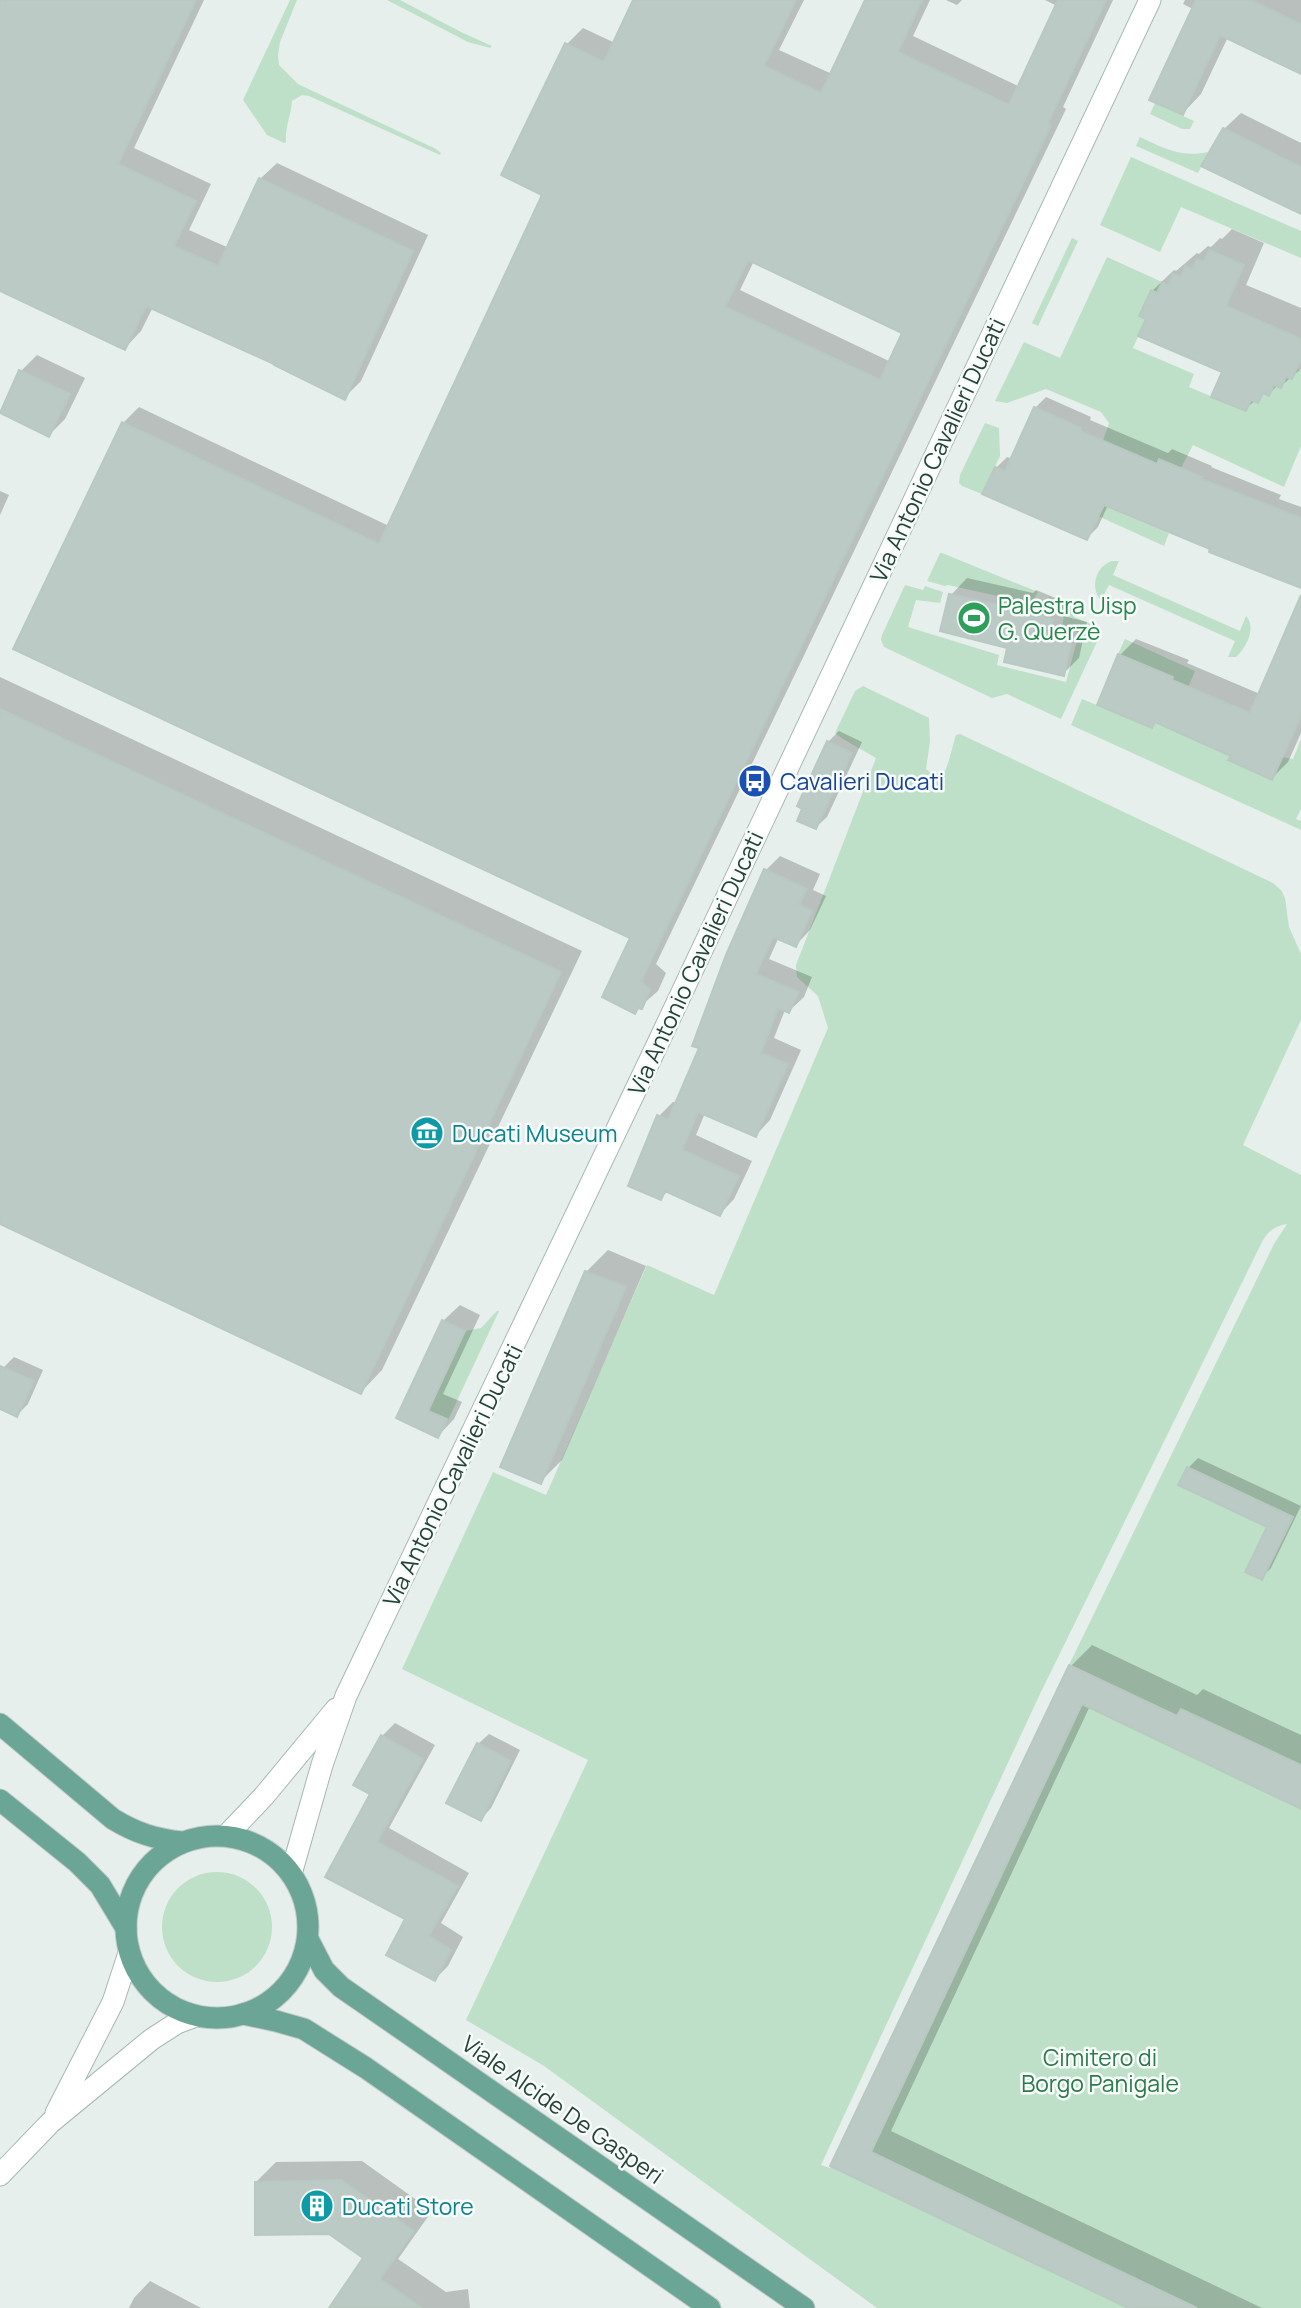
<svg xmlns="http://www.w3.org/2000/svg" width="1301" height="2308" font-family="Manrope,sans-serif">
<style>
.green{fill:#bfe0c8;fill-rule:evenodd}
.shadow{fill:#0003;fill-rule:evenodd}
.building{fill:#bbcac4;stroke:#b8c9c2;stroke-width:2;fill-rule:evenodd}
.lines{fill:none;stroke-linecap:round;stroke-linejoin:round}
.minor-casing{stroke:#a8b8b2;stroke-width:23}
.tertiary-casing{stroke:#a8b8b2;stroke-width:23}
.primary-casing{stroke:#c2cac8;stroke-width:23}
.minor{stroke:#fff;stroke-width:21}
.tertiary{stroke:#fff;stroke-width:21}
.primary{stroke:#6aa596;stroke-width:21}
.labels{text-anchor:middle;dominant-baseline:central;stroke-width:5;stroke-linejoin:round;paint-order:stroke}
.street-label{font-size:23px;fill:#24423a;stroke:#f7fbf9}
.leisure-label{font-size:23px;fill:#27864d;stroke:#f7fbf9;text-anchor:start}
.transit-label{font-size:23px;fill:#164399;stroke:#f7fbf9;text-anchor:start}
.culture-label{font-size:23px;fill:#0d838f;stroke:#f7fbf9;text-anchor:start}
.park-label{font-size:23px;fill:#2d7a4b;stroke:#f7fbf9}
</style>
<rect width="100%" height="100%" fill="#e6efeb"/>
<g class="green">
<path d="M290 0H297L280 42 278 55 279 65 298 84 436 149 441 153 440 155 309 96 302 95 292 101C291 116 285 126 286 142L284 143 267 135 243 100Z"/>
<polygon points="387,0 400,0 461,32 492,46 490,48 468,42"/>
<polygon points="1155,103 1194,121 1190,129 1182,129 1150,114"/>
<path d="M1140 137C1163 148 1182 158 1208 152L1198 173 1136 146Z"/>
<polygon points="1131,157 1301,231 1301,258 1181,207 1160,252 1100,225"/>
<polygon points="1072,238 1078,241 1038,326 1032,323"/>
<polygon points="1107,257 1162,282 1157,293 1150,291 1139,316 1146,319 1133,348 1194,374 1189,387 1246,411 1251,400 1258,403 1263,393 1269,395 1274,385 1281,388 1286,377 1292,379 1297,369 1301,370 1301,446 1284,487 1193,445 1181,468 1159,459 1134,517 1169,533 1164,546 1098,516 1128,452 1103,441 1109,423 1101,412 1046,389 1007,403 995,401 1024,342 1060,358"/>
<polygon points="985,423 999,428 1000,456 982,494 962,486 959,483 960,475"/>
<polygon points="940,553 942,553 1038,592 1032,602 1029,603 948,585 945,586 927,581"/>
<path d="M1111 561H1119L1113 575 1240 631 1246 616C1257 628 1246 648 1236 657H1228L1235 641 1109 585 1101 600C1090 588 1095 568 1111 561Z"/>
<polygon points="905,585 923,590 925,586 943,592 940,603 916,600 908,627 999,655 997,665 1066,682 1079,633 1062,626 1064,616 1045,608 1049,597 1070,606 1074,617 1101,628 1102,631 1061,719 1007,694 992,698 884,647 881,640 882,635"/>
<polygon points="1125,639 1195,671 1171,728 1231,756 1229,761 1272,780 1282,757 1293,759 1301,739 1301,809 1296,819 1301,821 1301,830 1071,725 1082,699 1153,728 1173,677 1118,654"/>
<path d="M863 686 929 718 930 742 926 769 931 773 943 774C949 766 952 746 956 735L960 734 1273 883 1281 890 1285 898 1289 927 1301 954V1020L1243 1145 1301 1175V2308H877L544 2066 466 2020 588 1760 402 1669 493 1472 546 1495 647 1265 714 1295 828 1028 818 996 797 977 796 965 876 758 843 739 835 733 855 691ZM1287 1224 1274 1244 1069 1665 830 2168 821 2165 1040 1694 1261 1244C1267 1232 1274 1226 1287 1224Z"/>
<polygon points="497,1311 499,1311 448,1420 428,1411 465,1331 481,1328"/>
<circle cx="217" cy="1927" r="55"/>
</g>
<g class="shadow">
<polygon points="0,0 204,0 134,148 211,184 189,230 229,248 260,179 277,163 428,235 361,381 345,397 153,307 141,331 125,348 0,289"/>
<path d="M635 0H804L779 50 832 74 867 0H930L913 36 1018 86 1057 6 1045 0H1113L1063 107 1066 109 656 964 666 973 658 991 635 1011 632 937 123 423 139 407 389 526 544 194 567 44 583 28 615 43ZM754 261 905 332 891 362 740 290Z"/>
<polygon points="946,0 962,0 957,5"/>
<polygon points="1185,0 1301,0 1301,72 1228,37 1201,94 1183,113 1193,9 1183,4"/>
<polygon points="1241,113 1301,143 1301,212 1224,129"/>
<polygon points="1232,229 1264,243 1246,285 1301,308 1301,369 1281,386 1278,385 1269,394 1266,392 1245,409 1224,371 1148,318 1152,291 1174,270 1176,271 1197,253 1199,254 1208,246 1211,247 1220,238 1222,239"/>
<polygon points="37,355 85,378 65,419 49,435 1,411 21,371"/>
<polygon points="1046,397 1091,417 1090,420 1168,453 1172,449 1212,466 1211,467 1281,495 1279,499 1301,507 1301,586 1108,505 1098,527 1087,538 996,468 1007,457 1013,459 1035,408"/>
<polygon points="0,491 9,495 0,515"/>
<polygon points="967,578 1033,593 1036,590 1068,603 1060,615 1087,622 1079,658 1063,674 1009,647 951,595"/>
<polygon points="1301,616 1301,733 1288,762 1272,778 1233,755 1157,721 1152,726 1120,655 1136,639 1189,660 1187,663 1260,694"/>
<polygon points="0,677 582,951 382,1370 361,1392 0,1222"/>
<polygon points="839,731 862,742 827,817 816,827 828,742"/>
<polygon points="780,856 820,874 813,890 826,896 810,930 796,945 779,937 769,959 812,977 804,997 789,1011 785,1010 774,1038 801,1050 770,1120 756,1135 705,1113 696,1135 752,1161 734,1199 720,1214 669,1190 661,1198 659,1116 673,1102 677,1103 701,1047 766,870"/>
<polygon points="608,1250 646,1266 562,1460 540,1482 586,1272"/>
<polygon points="460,1305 480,1315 443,1394 462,1402 454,1419 438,1436 398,1417 443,1321"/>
<polygon points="14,1357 43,1370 28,1404 17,1415 0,1407 0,1375 3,1368"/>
<polygon points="1198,1458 1301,1506 1271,1568 1261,1578 1269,1526 1188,1468"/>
<polygon points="1092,1645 1197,1695 1203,1689 1301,1735 1301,1807 1090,1706 891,2131 1262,2308 1132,2308 833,2166 1071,1666"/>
<polygon points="395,1723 435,1745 389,1828 469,1873 441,1923 463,1937 448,1966 435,1979 408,1918 328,1876 372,1794 382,1736"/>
<polygon points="489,1734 520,1750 491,1808 481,1819 478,1744"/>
<polygon points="362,2161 432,2211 398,2259 446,2292 468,2289 470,2308 331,2308 366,2257 256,2182 276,2162"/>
<polygon points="150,2281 201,2308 129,2308 134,2298"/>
</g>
<g class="building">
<polygon points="0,0 196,0 118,164 196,201 174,246 218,266 259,178 413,251 345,400 274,365 274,364 146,306 125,350 0,291"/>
<path d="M633 0H796L764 66 821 93 865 0H922L898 52 1009 105 1058 0H1106L1048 123 1051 125 641 981 650 990 642 1009 638 1008 635 1014 602 997 630 938 13 649 122 422 379 544 542 195 501 175 565 43 604 62ZM748 260 902 333 880 380 725 307Z"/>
<polygon points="1196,0 1250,0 1301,24 1301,74 1220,35 1183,115 1149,100"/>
<polygon points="1223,128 1301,167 1301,214 1201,166"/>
<polygon points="1209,250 1244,265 1226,306 1301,339 1301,360 1292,379 1286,377 1281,388 1274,385 1269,396 1263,393 1258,403 1251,400 1246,411 1211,397 1222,372 1138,336 1146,319 1139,316 1151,290 1157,293 1162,282 1168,285 1173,274 1181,277 1185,266 1192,269 1197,259 1204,262"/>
<polygon points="19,370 70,394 49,437 0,413"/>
<polygon points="1034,407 1081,428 1080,431 1157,464 1159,459 1202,477 1201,479 1301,518 1301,588 1209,552 1210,549 1104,505 1087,540 982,494 995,467 1005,471"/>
<polygon points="949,594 1017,609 1018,606 1053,620 1045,632 1072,638 1064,676 1004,662 1007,648 940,631"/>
<polygon points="1301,595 1301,716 1272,780 1228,760 1231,756 1155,722 1152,728 1097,705 1118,654 1173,677 1172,680 1250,713"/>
<polygon points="0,709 561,972 361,1394 0,1224"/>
<polygon points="827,741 852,753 816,829 797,821 802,809 797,806"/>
<polygon points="764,869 807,889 799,905 812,911 796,947 773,937 756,974 799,992 789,1013 778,1008 761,1053 788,1064 756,1137 698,1112 682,1150 739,1176 720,1216 665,1191 661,1200 628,1186 657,1115 668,1120 699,1048 692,1046 726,955"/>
<polygon points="585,1271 626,1287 541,1484 500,1467"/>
<polygon points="442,1320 465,1331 428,1411 447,1419 438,1438 396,1418"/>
<polygon points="0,1366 34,1381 17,1417 0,1409"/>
<polygon points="1187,1467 1293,1517 1262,1580 1245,1572 1267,1527 1178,1485"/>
<polygon points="1069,1665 1177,1716 1181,1709 1301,1765 1301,1809 1082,1704 871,2152 1197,2308 1128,2308 830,2166"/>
<polygon points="381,1735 423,1759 377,1842 458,1886 429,1936 451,1950 435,1981 386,1955 405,1919 325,1877 370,1794 353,1785"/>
<polygon points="477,1743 511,1761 481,1821 446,1803"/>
<polygon points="341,2180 414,2231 380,2279 422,2308 329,2308 363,2258 329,2234 255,2235 255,2182"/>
</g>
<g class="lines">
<defs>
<g id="minor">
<polyline points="226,1836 264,1796 336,1709"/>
<polyline points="291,1874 322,1765 346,1696 659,1041 1150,0"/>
</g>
<g id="tertiary">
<polyline points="56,2113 113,2002 129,1953"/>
<polyline points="0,2175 51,2122 152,2039 177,2023 196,2016"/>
</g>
<g id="primary">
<path d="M0 1724 113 1819C136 1833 155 1839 182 1842"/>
<polyline points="0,1800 77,1862 100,1885 126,1928"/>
<circle cx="217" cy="1927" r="91"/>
<polyline points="308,1939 324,1970 341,1987 804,2308"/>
<polyline points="243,2014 276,2021 304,2029 366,2068 710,2308"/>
</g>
</defs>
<use href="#minor" class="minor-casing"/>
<use href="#tertiary" class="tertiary-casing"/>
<use href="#primary" class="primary-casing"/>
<use href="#minor" class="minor"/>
<use href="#tertiary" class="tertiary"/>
<use href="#primary" class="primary"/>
</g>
<defs>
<symbol id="stadium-disc" viewBox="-11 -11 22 22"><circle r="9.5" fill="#2e9e5b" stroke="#f7fbf9"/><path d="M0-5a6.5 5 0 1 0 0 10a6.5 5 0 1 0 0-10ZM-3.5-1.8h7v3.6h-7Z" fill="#fff"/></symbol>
<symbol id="bus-disc" viewBox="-11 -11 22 22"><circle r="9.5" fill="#1a4fb4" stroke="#f7fbf9"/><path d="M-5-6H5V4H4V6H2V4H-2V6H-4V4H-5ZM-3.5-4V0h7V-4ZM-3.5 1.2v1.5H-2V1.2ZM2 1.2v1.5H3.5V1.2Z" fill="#fff"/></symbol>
<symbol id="museum-disc" viewBox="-11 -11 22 22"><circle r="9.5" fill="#0f9aa8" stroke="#f7fbf9"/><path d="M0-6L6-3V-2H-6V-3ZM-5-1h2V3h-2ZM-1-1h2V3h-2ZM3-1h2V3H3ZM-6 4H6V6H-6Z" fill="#fff"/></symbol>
<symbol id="building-disc" viewBox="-11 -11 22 22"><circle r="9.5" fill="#0f9aa8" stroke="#f7fbf9"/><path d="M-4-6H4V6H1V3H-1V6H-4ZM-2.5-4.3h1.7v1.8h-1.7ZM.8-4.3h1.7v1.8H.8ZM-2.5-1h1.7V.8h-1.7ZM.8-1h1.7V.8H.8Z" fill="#fff"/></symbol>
</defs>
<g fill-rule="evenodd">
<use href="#stadium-disc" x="955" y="599" width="38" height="38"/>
<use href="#bus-disc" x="736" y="762" width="38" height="38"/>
<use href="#museum-disc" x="408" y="1114" width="38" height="38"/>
<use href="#building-disc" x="298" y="2187" width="38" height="38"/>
</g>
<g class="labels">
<g class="street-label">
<text transform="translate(937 450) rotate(-65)">Via Antonio Cavalieri Ducati</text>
<text transform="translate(695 963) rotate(-65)">Via Antonio Cavalieri Ducati</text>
<text transform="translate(452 1475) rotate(-64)">Via Antonio Cavalieri Ducati</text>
<text transform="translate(563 2109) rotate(35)">Viale Alcide De Gasperi</text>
</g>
<g class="leisure-label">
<text x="998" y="605">Palestra Uisp<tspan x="998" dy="26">G. Querzè</tspan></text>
</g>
<g class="transit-label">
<text x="780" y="781">Cavalieri Ducati</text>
</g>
<g class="culture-label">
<text x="452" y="1133">Ducati Museum</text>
<text x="342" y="2206">Ducati Store</text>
</g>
<g class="park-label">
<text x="1100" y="2057">Cimitero di<tspan x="1100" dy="26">Borgo Panigale</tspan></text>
</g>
</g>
</svg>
